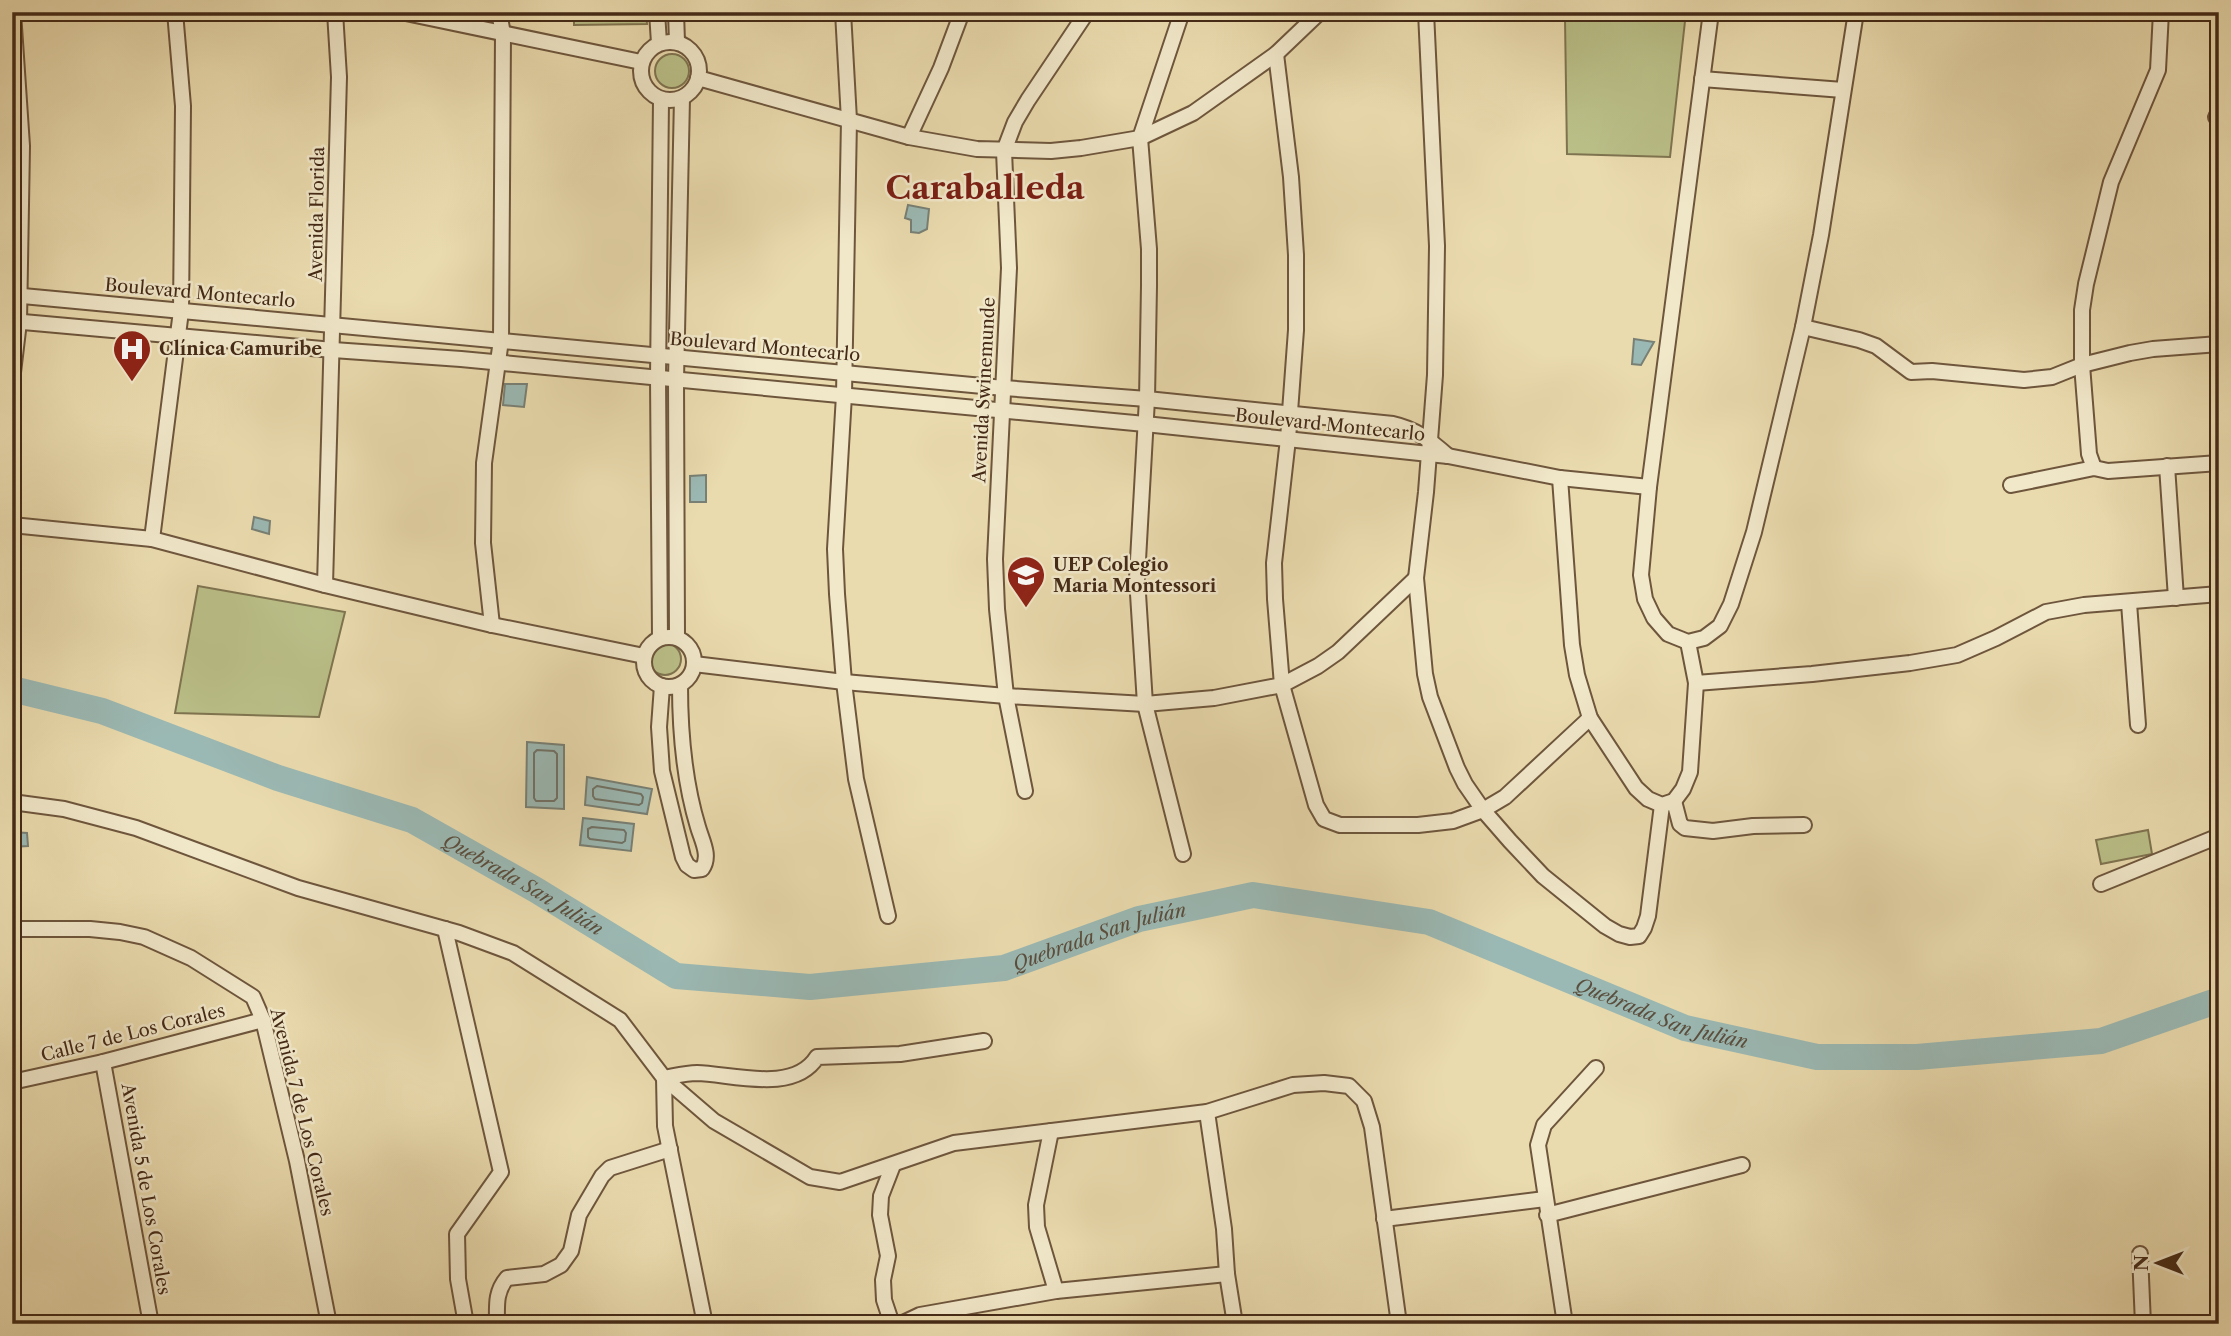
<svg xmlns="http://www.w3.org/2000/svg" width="2231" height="1336" font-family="'Libre Caslon Text',serif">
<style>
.green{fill:#babf88;stroke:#7f7450;stroke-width:2}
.water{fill:#9bb9b4;stroke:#788075;stroke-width:2}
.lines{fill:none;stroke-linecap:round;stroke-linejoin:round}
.shore{stroke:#707266;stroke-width:2}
.river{stroke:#9bb9b4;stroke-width:26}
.minor-casing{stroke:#6e563d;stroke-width:18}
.minor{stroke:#f1e8ca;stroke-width:14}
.labels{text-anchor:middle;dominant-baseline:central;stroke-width:5;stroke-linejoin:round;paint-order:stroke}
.street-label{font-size:18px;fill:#442a17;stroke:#f1e8ca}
.poi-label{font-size:18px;font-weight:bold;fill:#442a17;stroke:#f1e8ca;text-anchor:start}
.water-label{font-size:19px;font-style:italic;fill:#5a4e3e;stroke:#f1e8ca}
.town-label{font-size:32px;font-weight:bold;fill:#7a1f14;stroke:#f1e8ca}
</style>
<rect width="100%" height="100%" fill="#eadbae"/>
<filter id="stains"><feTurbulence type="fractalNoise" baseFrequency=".00286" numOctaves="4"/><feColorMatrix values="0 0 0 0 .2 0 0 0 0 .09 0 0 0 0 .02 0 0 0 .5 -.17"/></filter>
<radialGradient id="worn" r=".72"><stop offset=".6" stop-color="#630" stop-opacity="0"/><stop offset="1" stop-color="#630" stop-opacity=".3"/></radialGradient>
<g class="green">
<polygon points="574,12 646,12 647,24 574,25"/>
<polygon points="1609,12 1686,12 1670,157 1567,154 1565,19 1568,19 1568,16"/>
<circle cx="672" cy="71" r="17"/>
<polygon points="198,586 345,612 319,717 175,713"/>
<circle cx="665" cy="659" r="16"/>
<polygon points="2148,830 2152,854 2101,864 2096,840"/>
</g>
<g class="water">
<polygon points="908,205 929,209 927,229 919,233 911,232 911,220 905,218"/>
<polygon points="1634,339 1654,342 1641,365 1632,364"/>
<polygon points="505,384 527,384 524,407 503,405"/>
<polygon points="706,475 706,502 690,502 690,476"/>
<polygon points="254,517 270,521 269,534 252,529"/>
<polygon points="527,742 564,745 564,809 526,807"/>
<polygon points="587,777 652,789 647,814 585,805"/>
<polygon points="583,818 634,824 631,851 580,845"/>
<polygon points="12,832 27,833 28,846 12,847"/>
</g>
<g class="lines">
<g class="shore">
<polygon points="537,750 554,751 557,754 557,798 554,801 536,801 534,798 534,753"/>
<polygon points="597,786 641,794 643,797 642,803 639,805 595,799 593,796 593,789"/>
<polygon points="592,827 624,830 626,833 625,841 622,843 590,839 588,837 588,829"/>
</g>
<path class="river" id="s1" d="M12 689 102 711 278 778 412 820 536 890 676 976 810 987 1004 968 1139 919 1253 895 1429 922 1685 1028 1817 1057H1917L2101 1041 2219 1000"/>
<defs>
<g id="minor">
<polyline points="401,12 641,62"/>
<polyline points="657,12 659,43"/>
<polyline points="676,12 677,42"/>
<polyline points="843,12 849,120 844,395 835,549 837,594 844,682 856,779 888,916"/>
<polyline points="1182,12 1140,138 1149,249 1149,286 1147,399 1137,578 1145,704 1183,854"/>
<polyline points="1426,12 1437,246 1435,375 1426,492 1416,578 1425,674 1430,697 1457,768 1465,784 1483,810 1510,841 1543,876 1605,926 1619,934 1630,937 1639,936 1644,928 1648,916 1662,805"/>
<polyline points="1711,12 1649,487 1641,575 1645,599 1654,618 1668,634 1688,642 1704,638 1720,626 1731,604 1754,532 1803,327 1821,235 1856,12"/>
<circle cx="670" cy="71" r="29"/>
<polyline points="1276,54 1291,177 1296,255 1296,330 1288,439 1274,563 1275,599 1282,685 1316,805 1324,819 1340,825 1418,825 1453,821 1483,810 1505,797 1590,718"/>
<polyline points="698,78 909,137 977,149 1051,151 1081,148 1140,138 1193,113 1276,54 1320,12"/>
<polyline points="1702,79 1843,90"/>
<polyline points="2216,117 2219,121"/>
<polyline points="909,137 941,68 962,12"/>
<path d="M12 295 1004 388 1147 399 1393 424C1416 429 1431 441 1448 456"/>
<polyline points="12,321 333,350 461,359 1145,424 1448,456 1560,478 1649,487"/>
<polyline points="1803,327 1859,340 1876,346 1911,372 1932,371 2024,380 2052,377 2082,365 2130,353 2153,349 2219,344"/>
<polyline points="12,381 19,322 22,146 13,12"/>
<polyline points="2167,466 2176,598"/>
<polyline points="2094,468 2089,454 2082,365 2082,310 2086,284 2111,182 2158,70 2161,12"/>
<polyline points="1560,478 1572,645 1577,675 1590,718 1636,788 1648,799 1662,805 1674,801 1683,789 1690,772 1696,683 1688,642"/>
<polyline points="2011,485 2094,468 2108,471 2219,463"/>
<polyline points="12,525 152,539 325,585 492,625 644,656"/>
<polyline points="152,539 181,311 183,106 175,12"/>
<polyline points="325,585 339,77 335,12"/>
<polyline points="2129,603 2138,725"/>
<polyline points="492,625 483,543 484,463 501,340 503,34 499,12"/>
<circle cx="669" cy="662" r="25"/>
<polyline points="677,637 676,380 682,98"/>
<polyline points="660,638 658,378 661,100"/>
<polyline points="694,664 844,682 1006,696 1145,704 1214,698 1282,685 1318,666 1338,652 1416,578"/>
<polyline points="1696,683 1812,674 1910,663 1957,655 1996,638 2046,612 2084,605 2219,594"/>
<path d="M662 686 659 727 662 771 683 857 687 865 694 870 702 869C711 856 702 841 698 827 684 781 680 733 680 685"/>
<polyline points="1025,791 1006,696 997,609 995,559 1009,268 1004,151 1015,122 1028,100 1087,12"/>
<polyline points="1674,801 1680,824 1685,828 1713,831 1753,826 1804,825"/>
<polyline points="12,802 64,809 136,828 298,888 459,933 513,953 620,1020 664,1078 714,1121 810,1177 840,1182 954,1143 1207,1112 1293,1085 1324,1083 1349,1086 1364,1101 1372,1127 1399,1324"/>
<polyline points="2101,884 2219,836"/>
<polyline points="12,929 90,929 120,932 144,937 191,958 253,997 263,1020 297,1161 329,1324"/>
<polyline points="445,929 501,1172 457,1234 458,1279 466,1324"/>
<polyline points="103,1062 151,1324"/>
<polyline points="12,1082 103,1062 263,1020"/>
<polyline points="1207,1112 1224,1229 1227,1274 1235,1324"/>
<polyline points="1051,1131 1036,1205 1037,1227 1056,1291"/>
<polyline points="1547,1215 1742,1165"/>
<polyline points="1384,1219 1545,1199"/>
<polyline points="2140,1254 2143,1324"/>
<path d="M497 1324C497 1306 495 1292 507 1278L544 1274 561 1265 571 1251 579 1215 602 1176 610 1168 670 1149"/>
<path d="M705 1324 665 1126 664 1078C675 1076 686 1073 697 1073 732 1074 794 1094 817 1057L900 1054 984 1041"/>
<polyline points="892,1324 884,1300 883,1280 888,1256 880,1215 881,1196 893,1165"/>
<polyline points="901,1324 920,1315 1056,1291 1227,1274"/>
<polyline points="1565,1324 1538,1145 1544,1125 1596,1068"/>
</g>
</defs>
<use href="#minor" class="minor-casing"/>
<use href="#minor" class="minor"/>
</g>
<defs>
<symbol id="hospital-pin" viewBox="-11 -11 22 30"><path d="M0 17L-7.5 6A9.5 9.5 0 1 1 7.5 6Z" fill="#8f2418" stroke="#f1e8ca"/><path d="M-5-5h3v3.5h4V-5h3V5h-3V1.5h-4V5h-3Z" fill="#fff"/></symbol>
<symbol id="school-pin" viewBox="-11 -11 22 30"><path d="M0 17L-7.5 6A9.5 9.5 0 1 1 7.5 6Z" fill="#8f2418" stroke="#f1e8ca"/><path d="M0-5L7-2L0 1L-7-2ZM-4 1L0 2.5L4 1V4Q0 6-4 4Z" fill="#fff"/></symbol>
</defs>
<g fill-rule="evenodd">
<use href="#hospital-pin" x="110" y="327" width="44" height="60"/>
<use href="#school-pin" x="1004" y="553" width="44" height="60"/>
</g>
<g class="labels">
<g class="street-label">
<text transform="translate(317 214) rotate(-89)">Avenida Florida</text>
<text transform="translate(200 293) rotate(5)">Boulevard Montecarlo</text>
<text transform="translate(765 347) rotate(5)">Boulevard Montecarlo</text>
<text transform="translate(984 390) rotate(-87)">Avenida Swinemunde</text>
<text transform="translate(1330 425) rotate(6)">Boulevard Montecarlo</text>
<text transform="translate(133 1033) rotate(-14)">Calle 7 de Los Corales</text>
<text transform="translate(302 1112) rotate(76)">Avenida 7 de Los Corales</text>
<text transform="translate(146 1189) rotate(80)">Avenida 5 de Los Corales</text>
</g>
<g class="poi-label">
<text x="159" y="349">Clínica Camuribe</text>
<text x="1053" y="565">UEP Colegio<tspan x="1053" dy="21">Maria Montessori</tspan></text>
</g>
<g class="water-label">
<text stroke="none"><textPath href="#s1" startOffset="550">Quebrada San Julián</textPath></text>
<text stroke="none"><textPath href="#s1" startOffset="1158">Quebrada San Julián</textPath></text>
<text stroke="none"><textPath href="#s1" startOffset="1746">Quebrada San Julián</textPath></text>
</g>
<g class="town-label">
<text x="985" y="187">Caraballeda</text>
</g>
</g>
<rect width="2231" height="1336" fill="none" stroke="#eadbae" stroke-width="42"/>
<rect x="14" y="14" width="2203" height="1308" fill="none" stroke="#442a17" stroke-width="3.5"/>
<rect x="21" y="21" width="2189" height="1294" fill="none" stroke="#442a17" stroke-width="2"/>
<g transform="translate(2158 1263) rotate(270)" stroke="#f1e8ca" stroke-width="5" paint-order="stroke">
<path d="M0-5L12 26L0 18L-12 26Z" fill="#442a17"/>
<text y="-10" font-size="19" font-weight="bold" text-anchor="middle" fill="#442a17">N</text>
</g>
<rect width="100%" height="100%" filter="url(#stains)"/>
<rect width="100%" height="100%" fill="url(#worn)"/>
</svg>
